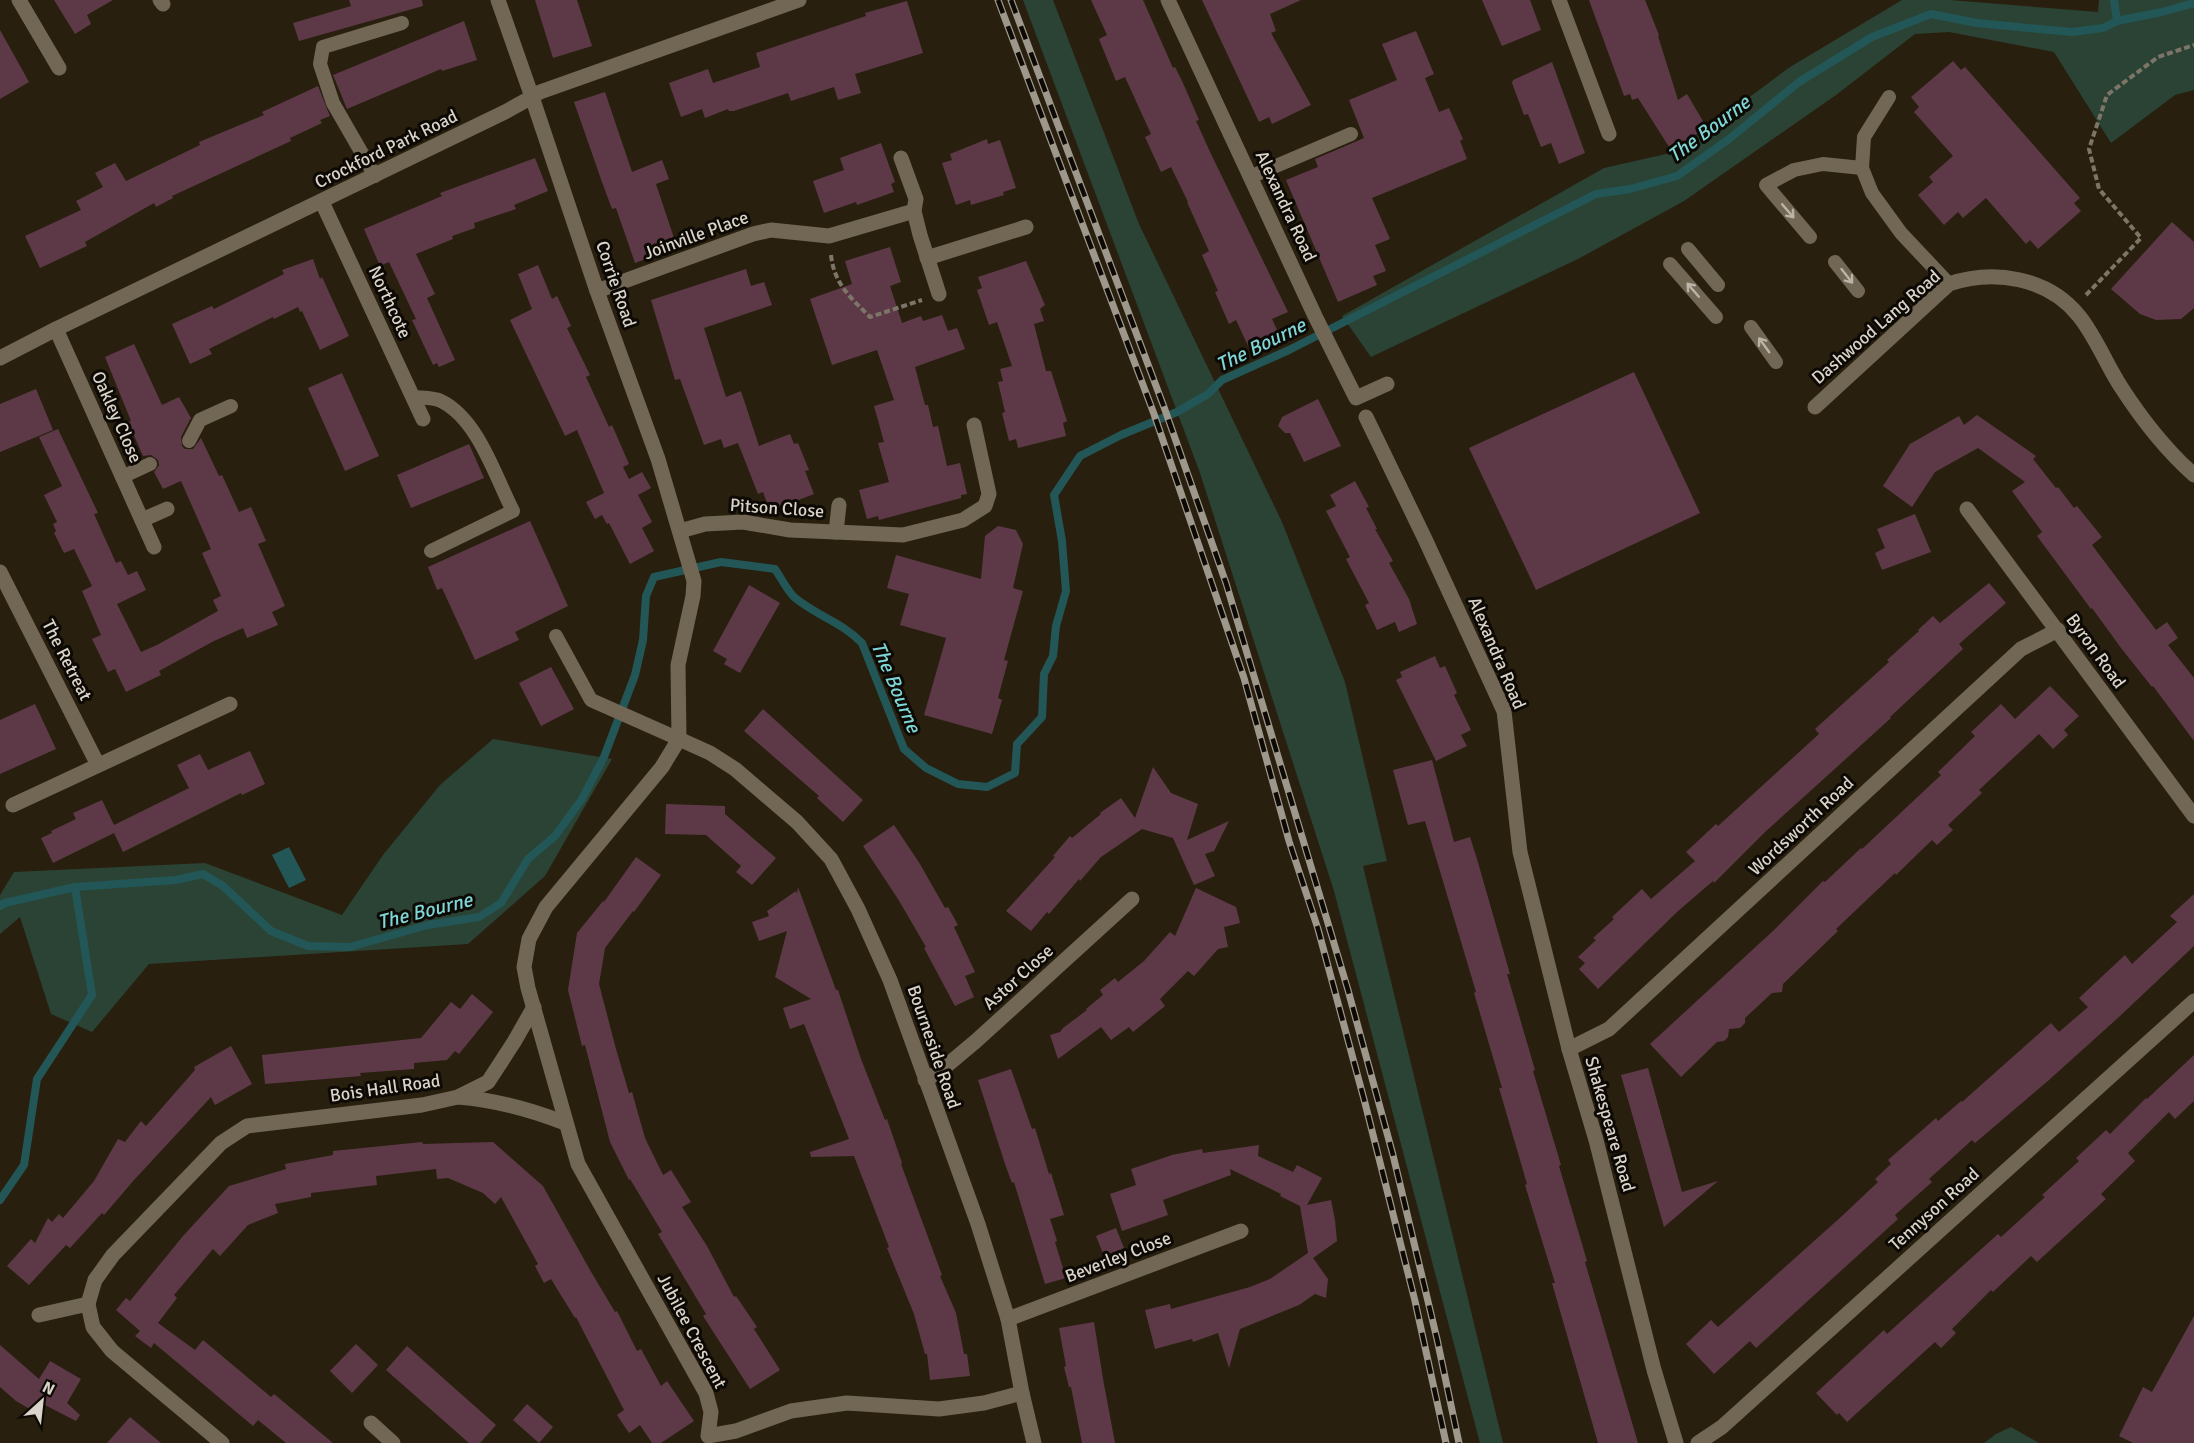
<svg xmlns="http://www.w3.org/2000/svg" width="2194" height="1443" font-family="Signika,sans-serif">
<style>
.green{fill:#2b4334}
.water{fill:#235757}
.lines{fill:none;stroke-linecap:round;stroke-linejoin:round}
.stream{stroke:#235757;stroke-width:8}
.building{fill:#5d3948}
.path{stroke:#7d7668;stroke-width:4;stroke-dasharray:6 3;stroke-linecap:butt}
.service{stroke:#716754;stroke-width:14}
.minor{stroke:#716754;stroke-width:15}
.tertiary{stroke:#716754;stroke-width:15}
.rail-casing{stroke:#9e978b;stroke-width:7}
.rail{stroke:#0d0904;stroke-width:4.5;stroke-dasharray:14;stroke-linecap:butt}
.oneway{stroke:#bab3a6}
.labels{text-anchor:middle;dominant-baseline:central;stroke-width:6;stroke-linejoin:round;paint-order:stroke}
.street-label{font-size:18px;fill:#d9d3c9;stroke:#0d0904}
.water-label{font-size:20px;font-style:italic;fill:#7ed6d6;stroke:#0d0904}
</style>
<rect width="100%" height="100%" fill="#281f0e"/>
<g class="green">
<polygon points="1023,0 1053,0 1139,224 1282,522 1345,682 1387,861 1363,866 1503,1443 1480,1443 1334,891 1200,473"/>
<polygon points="1902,0 1950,0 2098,12 2099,0 2194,0 2194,90 2175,95 2111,143 2054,52 1949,32 1915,34 1836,95 1684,201 1578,259 1371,357 1342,316 1604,168 1675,152 1790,67"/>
<polygon points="493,739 612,759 545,876 468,944 149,964 92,1032 51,1014 20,917 0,934 0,895 14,872 205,863 342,915 383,855 440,785"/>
<polygon points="2011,1427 2039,1443 1984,1443 1996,1434"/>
</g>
<polygon class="water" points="289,847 306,880 289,888 272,855"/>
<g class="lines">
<g class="stream">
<polyline points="2117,21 2162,12 2194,3"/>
<path d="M0 906 5 903 75 887 176 880 203 874 223 886 271 931 308 946 350 947 428 925 479 917 501 903 528 859 555 836 582 799 604 757 635 675 643 640 646 596 654 577 721 562 775 569C781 578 787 590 794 597 815 615 842 622 862 643L904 749 926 768 958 784 987 787 1015 773 1017 744 1042 717 1044 674 1053 656 1056 626 1066 591 1062 541 1054 495 1080 456 1121 435 1177 412 1208 394 1222 380 1289 350 1596 194 1630 189 1677 176 1729 139 1799 82 1872 37 1931 14 1977 23 2072 32 2103 28 2117 21 2114 0"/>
<polyline points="0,1200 24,1165 37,1079 92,995 75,887"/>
</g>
</g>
<g class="building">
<polygon points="54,0 113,0 87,15 91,24 75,34"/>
<polygon points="349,0 422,0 423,6 299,41 293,23 351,6"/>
<polygon points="535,0 577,0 592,46 553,58"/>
<polygon points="1091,0 1143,0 1173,68 1175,67 1183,83 1199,120 1196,121 1211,154 1288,312 1272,319 1279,334 1249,348 1236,320 1229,324 1215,292 1218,291 1202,255 1209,251 1187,202 1188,202 1171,167 1161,172 1145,137 1151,134 1125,77 1116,81 1099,39 1107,35"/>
<polygon points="1202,0 1301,0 1270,14 1276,31 1271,33 1311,105 1272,124 1269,117 1259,122"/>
<polygon points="1482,0 1530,0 1541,30 1502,46"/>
<polygon points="1589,0 1645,0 1659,35 1658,36 1678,100 1687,94 1707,128 1671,150 1638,98 1632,100 1630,94 1624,96"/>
<polygon points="907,1 923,53 855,74 861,93 838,100 834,87 791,101 788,93 734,111 729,111 728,109 705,118 702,109 681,117 669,83 708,69 713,83 760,67 756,53 866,16 865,13"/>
<polygon points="464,21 477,60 442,71 441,69 347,109 333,75"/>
<polygon points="0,30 29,82 0,99"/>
<polygon points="1416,31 1434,74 1425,78 1439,112 1449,108 1463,139 1460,141 1467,159 1372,198 1390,239 1375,245 1386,271 1373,276 1377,285 1338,302 1286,180 1318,167 1315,159 1364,138 1349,100 1397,80 1382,44"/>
<polygon points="1953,61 1961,70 1965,67 2080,198 2074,203 2081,211 2038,249 2030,240 2026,244 1986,198 1963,218 1958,212 1944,225 1918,195 1933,182 1929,177 1953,156 1914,112 1919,107 1911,97"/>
<polygon points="1552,62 1585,153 1559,164 1551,143 1541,147 1528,114 1524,115 1512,83 1513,80"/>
<polygon points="318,86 330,116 320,120 322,123 290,138 291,141 172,196 173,198 156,207 154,203 85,242 87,246 40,268 25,236 81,210 76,201 103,187 95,173 115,163 126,181 200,145 199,142 264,115 262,112"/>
<polygon points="605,92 632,172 662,160 669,179 656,184 676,244 652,252 654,256 635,263 616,208 612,209 602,182 574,102"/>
<polygon points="987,139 988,144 1000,140 1016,188 1003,192 1004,195 971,205 970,200 956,205 942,163 952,160 950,154"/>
<polygon points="881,143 895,182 891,184 894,192 857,205 856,202 824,213 813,181 844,170 840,158"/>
<polygon points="535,158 548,191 514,205 516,209 474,223 475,228 452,236 453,239 416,254 435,294 427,298 455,360 439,367 437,363 433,365 412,320 416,319 389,262 380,266 364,229 442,196 440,193"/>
<polygon points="2172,222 2194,242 2194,308 2181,319 2156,320 2140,314 2111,289"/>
<polygon points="890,247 901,282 890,286 902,323 921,316 923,321 942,315 948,331 957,328 965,349 915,367 925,405 928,405 933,427 938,426 947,466 960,463 967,494 961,495 961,498 879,520 878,516 867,519 859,490 889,482 878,443 884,442 874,406 894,400 877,350 832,365 810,299 852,284 845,261"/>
<polygon points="313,259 320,279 322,277 349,336 320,350 302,311 300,312 298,307 274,319 273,317 209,349 212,354 190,364 172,324 212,306 214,309 284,274 282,270"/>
<polygon points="1026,261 1045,305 1040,309 1044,321 1034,324 1046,371 1051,371 1067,421 1063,423 1066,436 1018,448 1016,439 1009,441 1002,413 1005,412 998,382 1003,381 1000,369 1012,366 997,322 989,325 977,290 982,288 978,277"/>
<polygon points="538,265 552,299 557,296 571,326 567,328 590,375 586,377 609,427 612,425 629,464 623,467 629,479 642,472 651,488 638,495 652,522 642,528 654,551 630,564 609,523 607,524 602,515 595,519 586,502 604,493 577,430 565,436 510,320 532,309 518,274"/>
<polygon points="746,269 751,286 764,282 772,305 704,328 726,397 741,391 759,446 790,434 794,444 798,443 809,470 805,471 814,494 770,511 763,492 758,494 738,443 724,448 721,439 704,445 680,379 675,380 651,300"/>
<polygon points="134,344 162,405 179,397 191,418 181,437 182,446 185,449 193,449 201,438 219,476 222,475 239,512 251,507 266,541 258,544 285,606 272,612 278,625 247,638 243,628 214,641 159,671 161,675 126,692 115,669 108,672 92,639 101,635 82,591 92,586 74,549 64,553 54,533 56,531 53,524 57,522 44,495 62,486 39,437 58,429 98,513 94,514 116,563 121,561 128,575 137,571 146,590 117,604 141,652 157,645 218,611 213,600 221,596 202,553 211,549 181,481 163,489 154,472 159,465 158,460 151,455 143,456 128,422 131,421 105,357"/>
<polygon points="1634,372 1700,513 1536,590 1469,448"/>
<polygon points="342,373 379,456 345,471 308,388"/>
<polygon points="36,389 53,430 0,452 0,404"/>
<polygon points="1318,399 1341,446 1304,462 1290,433 1285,433 1278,426 1282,417"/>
<polygon points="1977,415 2036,456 2033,459 2056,488 2058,487 2074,508 2077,506 2102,537 2092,545 2156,630 2167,622 2178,638 2168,645 2194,678 2194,741 2153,686 2152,687 2121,648 2092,608 2091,609 2037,536 2042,532 2012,491 2025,482 1978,448 1935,472 1912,507 1883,486 1910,444 1959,416 1964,425"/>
<polygon points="469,444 484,478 411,508 397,475"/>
<polygon points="1355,481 1369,507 1366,508 1377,529 1375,529 1393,561 1389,563 1409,599 1417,624 1399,632 1395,622 1377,630 1365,605 1369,603 1346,559 1350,557 1326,511 1336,506 1330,495"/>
<polygon points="1915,514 1931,552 1882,570 1875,553 1885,548 1877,529"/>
<polygon points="530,521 568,606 515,632 519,640 475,660 442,588 437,590 428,567"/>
<polygon points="998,526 1016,530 1023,544 1013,588 1023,591 1004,660 1008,661 998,698 1002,700 992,734 924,715 946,638 900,625 909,594 887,588 896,555 981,579 985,536"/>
<polygon points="1989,583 2006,603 1959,644 1963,649 1890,717 1891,718 1764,833 1714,883 1713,881 1677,912 1598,989 1579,969 1585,963 1578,957 1596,940 1593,938 1614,919 1612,917 1642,889 1651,899 1695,861 1686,852 1716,824 1718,826 1819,734 1815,729 1889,662 1887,660 1919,631 1918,630 1933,616 1940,623"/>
<polygon points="749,585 780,603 740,673 724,664 727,659 713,651"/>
<polygon points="1435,656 1440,668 1445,666 1457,693 1454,695 1471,730 1461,735 1467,746 1436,761 1396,680 1402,677 1400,672"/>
<polygon points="551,667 574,709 541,726 519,683"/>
<polygon points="2050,686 2079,716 2064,730 2068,735 2053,749 2039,734 1979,790 1982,793 1948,825 1953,830 1937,845 1932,840 1896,875 1895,873 1836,929 1838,931 1783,984 1782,992 1772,993 1745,1018 1745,1023 1740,1028 1729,1029 1728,1037 1724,1041 1717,1042 1681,1077 1650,1044 1774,930 1823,881 1825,882 1861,848 1862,849 1941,775 1938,772 1975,736 1971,732 2001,704 2015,719"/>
<polygon points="35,704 56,749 0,774 0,720"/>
<polygon points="763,709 863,800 843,822 817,798 819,796 744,731"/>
<polygon points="250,751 265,784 242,795 241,793 123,852 114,833 53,863 41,838 52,833 51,831 76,819 73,813 102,800 114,825 189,788 177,765 200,754 208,770"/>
<polygon points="1432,760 1454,842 1470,837 1477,859 1510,974 1507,974 1535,1070 1533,1071 1561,1165 1559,1166 1587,1261 1585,1262 1638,1443 1598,1443 1552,1283 1555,1283 1525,1185 1527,1184 1499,1088 1502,1088 1474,993 1476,992 1425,821 1408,825 1393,770"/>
<polygon points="1153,767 1171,793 1198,804 1187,840 1229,821 1214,851 1205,854 1215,876 1194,885 1173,838 1142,829 1101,857 1080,881 1079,879 1049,914 1047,912 1031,931 1006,911 1055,857 1053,856 1070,836 1072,838 1101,814 1100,813 1121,798 1135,818"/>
<polygon points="666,804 725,806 725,814 776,858 752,885 736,872 741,866 706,835 665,834"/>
<polygon points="894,825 920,864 945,908 948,907 958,925 954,927 975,972 965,976 974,997 955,1006 924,948 926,947 898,899 863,846"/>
<polygon points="636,857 661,875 634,912 633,911 605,948 599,984 616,1049 629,1093 632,1092 645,1138 663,1175 671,1170 691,1202 682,1207 707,1246 734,1297 736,1296 757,1327 754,1329 780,1370 750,1389 703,1316 706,1314 658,1234 662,1232 630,1179 629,1180 610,1142 585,1045 582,1046 568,990 577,933 603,901 604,902"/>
<polygon points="798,887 836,990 838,990 861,1059 885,1120 887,1119 902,1163 901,1164 942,1275 940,1276 956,1313 964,1354 967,1354 970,1376 930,1380 927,1354 925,1354 914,1314 887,1248 889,1247 854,1156 811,1157 810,1152 849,1139 804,1024 790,1029 783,1008 811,999 775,977 787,931 759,941 752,922 769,916 767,911 796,891 797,894"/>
<polygon points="1196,888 1236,907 1240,923 1224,927 1228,947 1218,949 1194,976 1188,971 1160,999 1165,1006 1133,1032 1129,1027 1111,1040 1101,1027 1058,1059 1050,1035 1060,1032 1063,1028 1087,1010 1086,1009 1103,995 1100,990 1115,978 1118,982 1144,961 1170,932 1175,936"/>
<polygon points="2194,894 2194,946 2120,1016 2049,1080 1975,1143 1972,1140 1950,1160 1929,1179 1932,1182 1895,1215 1898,1219 1756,1348 1750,1341 1714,1374 1686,1344 1711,1320 1718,1327 1842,1216 1878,1182 1875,1179 1891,1164 1888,1160 1936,1118 1938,1121 1961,1101 1962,1102 2051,1023 2059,1032 2088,1007 2079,998 2125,955 2132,964 2177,922 2170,916"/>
<polygon points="472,994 493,1012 459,1054 455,1051 447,1060 414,1063 414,1069 360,1073 361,1076 265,1084 262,1055 421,1038 451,1002 460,1009"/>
<polygon points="231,1046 252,1084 215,1105 211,1097 134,1180 104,1215 102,1213 70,1248 66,1245 29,1285 7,1266 31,1239 35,1243 48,1218 52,1222 59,1214 63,1218 94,1181 118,1139 125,1142 141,1121 146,1126 195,1070 194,1067"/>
<polygon points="2194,1055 2194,1101 2175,1119 2169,1112 2128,1153 2135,1161 2101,1194 2106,1199 2037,1262 2031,1256 1993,1292 1991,1290 1952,1329 1956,1333 1941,1348 1935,1342 1847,1422 1839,1413 1837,1415 1816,1393 1884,1330 1887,1334 1998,1234 2001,1237 2045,1197 2042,1195 2079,1161 2076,1158 2106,1130 2110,1134 2146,1098 2147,1099"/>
<polygon points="1648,1068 1682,1192 1718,1181 1664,1227 1621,1075"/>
<polygon points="1011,1069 1032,1129 1035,1128 1049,1174 1051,1173 1064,1215 1050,1219 1057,1241 1055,1242 1066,1278 1045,1284 1014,1182 1012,1183 1005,1164 978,1080"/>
<polygon points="422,1142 423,1144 493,1142 543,1186 590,1270 615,1312 617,1311 637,1351 641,1349 661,1386 667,1381 694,1421 661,1443 652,1443 640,1425 629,1433 617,1415 624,1410 576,1317 575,1318 551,1279 544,1283 535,1266 538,1264 501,1197 495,1204 483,1193 448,1178 437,1179 436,1169 376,1176 377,1185 311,1193 311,1197 275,1204 278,1213 248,1225 220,1256 213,1249 174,1295 177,1298 158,1323 195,1350 203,1340 271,1397 274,1394 333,1443 286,1443 258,1420 253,1426 154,1343 151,1348 135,1336 140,1331 116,1310 126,1298 130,1301 183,1236 229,1186 286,1169 285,1164 333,1155 333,1151"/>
<polygon points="1259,1145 1258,1156 1293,1172 1297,1165 1322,1178 1307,1205 1331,1200 1335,1220 1337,1241 1313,1258 1328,1279 1326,1298 1315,1294 1299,1305 1240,1329 1229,1368 1218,1333 1193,1342 1192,1339 1155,1349 1145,1310 1170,1304 1171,1309 1250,1287 1270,1279 1308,1253 1300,1206 1280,1196 1281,1194 1230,1169 1231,1175 1163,1200 1168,1215 1122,1231 1110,1194 1136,1185 1131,1169 1172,1155 1202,1149 1203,1153"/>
<polygon points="1116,1228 1124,1248 1104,1256 1096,1236"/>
<polygon points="2194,1316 2194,1443 2133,1443 2119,1436 2143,1387 2152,1392"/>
<polygon points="1094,1322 1103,1379 1115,1443 1082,1443 1071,1387 1069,1387 1064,1367 1066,1366 1059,1328"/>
<polygon points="356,1344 378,1365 352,1393 330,1371"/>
<polygon points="0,1345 39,1379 50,1361 81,1379 67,1403 80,1415 76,1421 43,1404 38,1414 16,1401 0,1387"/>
<polygon points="407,1346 496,1425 480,1443 469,1443 386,1370"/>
<polygon points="527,1404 553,1427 539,1443 513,1420"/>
<polygon points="130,1417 161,1443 107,1443"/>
</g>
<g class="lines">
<g class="path">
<path d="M831 255C834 284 851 298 870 317L922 300"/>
<polyline points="2086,295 2141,238 2099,189 2089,149 2107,95 2158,57 2194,45"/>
</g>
<g class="service">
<polyline points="1889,97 1864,137 1862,168 1872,193 1901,233 1949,284"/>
<polyline points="375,176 333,103 320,64 323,47 402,23"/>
<polyline points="1250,177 1351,134"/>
<polyline points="1810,237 1766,185 1794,170 1823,164 1862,168"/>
<polyline points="1688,249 1718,285"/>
<polyline points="1835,262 1858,291"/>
<polyline points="1670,264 1716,317"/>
<polyline points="1751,327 1776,362"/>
<path d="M413 397C421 398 433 397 441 401 478 419 495 476 513 511L431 551"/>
<polyline points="189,441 200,420 231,406"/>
<polyline points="122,477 150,464"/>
<polyline points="556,636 591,700 679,739"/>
</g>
<g class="minor">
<polyline points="19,0 59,68"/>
<polyline points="160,0 163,4"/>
<polyline points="799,0 540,92 532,97 597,291 658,459 694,581 693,596 678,665 679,739 662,767 546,907 529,939 524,967 528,988 578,1164 706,1393 711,1412 708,1436 736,1431 791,1411 847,1403 939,1409 984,1403 1022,1393"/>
<polyline points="1168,0 1315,316 1356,398 1387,384"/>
<polyline points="1559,0 1609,134"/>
<polyline points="901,158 916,199 914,211 920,235 939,294"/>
<polyline points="322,202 423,419"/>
<polyline points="927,258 1026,227"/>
<polyline points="597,291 753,234 771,230 829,236 914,211"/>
<polyline points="56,329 154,547"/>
<path d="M1815 407 1949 284C1993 269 2048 277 2079 316 2096 337 2106 364 2121 387 2141 418 2166 450 2194 475"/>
<polyline points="1366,417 1425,539 1504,711 1520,852 1569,1049 1596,1140 1654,1370 1676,1443"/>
<polyline points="1967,509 2194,816"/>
<polyline points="142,520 167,509"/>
<polyline points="680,531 705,524 743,522 790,530 903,535 963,520 985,506 989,494 974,425"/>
<polyline points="836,532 839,505"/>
<polyline points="0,572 98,765"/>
<polyline points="679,739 710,753 735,769 797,822 831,859 858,909 890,980 978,1224 1008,1319 1022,1393 1034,1443"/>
<polyline points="13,805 230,704"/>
<polyline points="1569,1049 1609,1029 2021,649 2058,630"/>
<polyline points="925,1080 939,1072 976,1041 1132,899"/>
<path d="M458 1097C496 1100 529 1109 565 1123"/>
<polyline points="39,1315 88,1304"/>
<polyline points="1008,1319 1241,1231"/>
<polyline points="371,1423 393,1443"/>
<polyline points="222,1443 112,1351 93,1327 88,1304 95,1280 113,1255 221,1143 247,1126 422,1105 458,1097 488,1082 514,1042 534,1007"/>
<polyline points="1698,1443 1722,1427 2194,1001"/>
</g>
<polyline class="tertiary" points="0,358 56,329 505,112 532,97 498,0"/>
<defs>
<g id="rail">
<polyline points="998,0 1154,414 1244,678 1289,841 1318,929 1365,1103 1415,1301 1446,1443"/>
<polyline points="1011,0 1164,407 1226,583 1348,990 1393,1155 1437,1339 1459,1443"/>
</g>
</defs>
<use href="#rail" class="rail-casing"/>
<use href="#rail" class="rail"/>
</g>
<defs><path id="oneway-shaft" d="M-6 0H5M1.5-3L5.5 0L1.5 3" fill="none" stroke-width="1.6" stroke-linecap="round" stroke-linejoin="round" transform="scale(1.5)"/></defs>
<g class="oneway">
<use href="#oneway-shaft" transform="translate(1788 211) rotate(49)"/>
<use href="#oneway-shaft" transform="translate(1847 276) rotate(52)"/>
<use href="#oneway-shaft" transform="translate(1693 290) rotate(-131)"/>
<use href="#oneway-shaft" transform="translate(1764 345) rotate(-126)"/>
</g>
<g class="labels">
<g class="street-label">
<text transform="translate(386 149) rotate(-26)">Crockford Park Road</text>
<text transform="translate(1286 206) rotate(65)">Alexandra Road</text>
<text transform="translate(696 235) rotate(-20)">Joinville Place</text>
<text transform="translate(616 284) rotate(71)">Corrie Road</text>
<text transform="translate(390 302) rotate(65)">Northcote</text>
<text transform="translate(1876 327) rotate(-41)">Dashwood Lang Road</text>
<text transform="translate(117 417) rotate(66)">Oakley Close</text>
<text transform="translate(777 508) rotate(4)">Pitson Close</text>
<text transform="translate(2096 651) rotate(54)">Byron Road</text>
<text transform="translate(1497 653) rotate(67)">Alexandra Road</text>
<text transform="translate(67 660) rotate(63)">The Retreat</text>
<text transform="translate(1801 826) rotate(-43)">Wordsworth Road</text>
<text transform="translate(1018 977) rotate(-42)">Astor Close</text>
<text transform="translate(934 1047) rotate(71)">Bourneside Road</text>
<text transform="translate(385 1088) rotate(-8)">Bois Hall Road</text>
<text transform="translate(1610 1124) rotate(74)">Shakespeare Road</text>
<text transform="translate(1934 1209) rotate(-42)">Tennyson Road</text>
<text transform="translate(1118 1257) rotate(-21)">Beverley Close</text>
<text transform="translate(692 1331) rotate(62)">Jubilee Crescent</text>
</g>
<g class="water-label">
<text transform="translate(1709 129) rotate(-37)">The Bourne</text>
<text transform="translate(1261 345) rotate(-26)">The Bourne</text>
<text transform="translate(896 687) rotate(67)">The Bourne</text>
<text transform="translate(425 911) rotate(-14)">The Bourne</text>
</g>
</g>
<g transform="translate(42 1401) rotate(27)" stroke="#0d0904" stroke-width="4.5" paint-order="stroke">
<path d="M0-4.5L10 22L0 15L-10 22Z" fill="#d9d3c9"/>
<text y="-9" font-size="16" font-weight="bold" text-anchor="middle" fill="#d9d3c9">N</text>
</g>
</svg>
